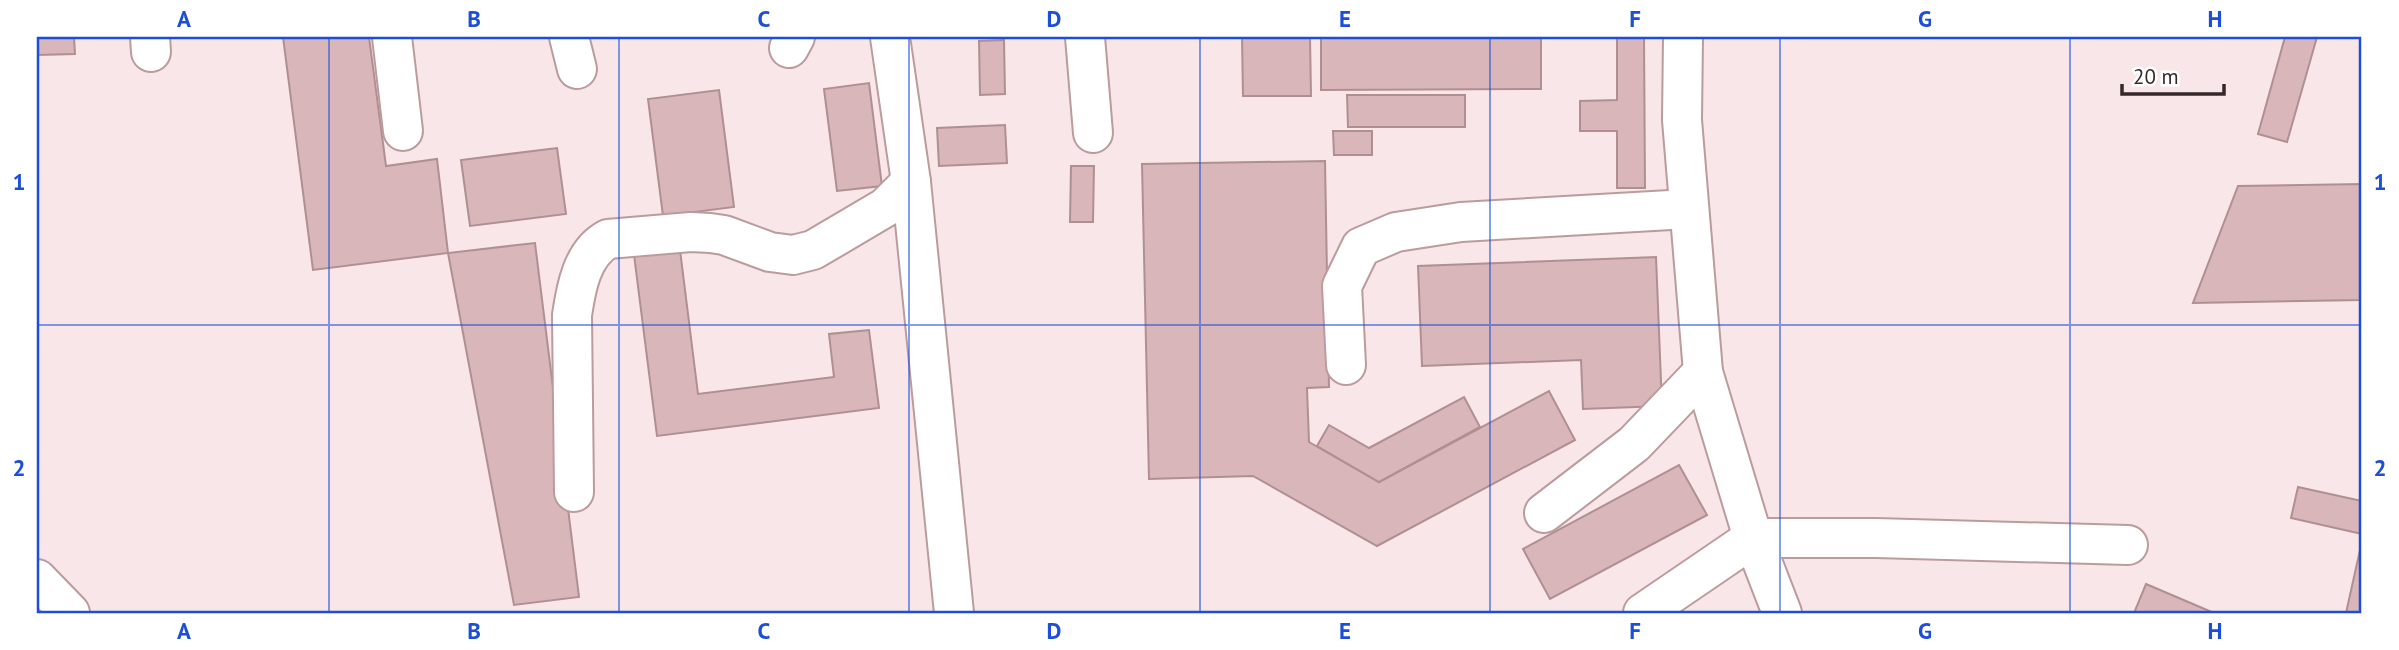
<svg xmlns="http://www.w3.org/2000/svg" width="2399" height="650" font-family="'PT Sans',sans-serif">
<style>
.built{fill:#f9e6e8}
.building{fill:#d9b6b9;stroke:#b08f92;stroke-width:2}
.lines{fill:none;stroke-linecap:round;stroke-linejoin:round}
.minor-casing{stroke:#bc9b9d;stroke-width:42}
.minor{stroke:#fff;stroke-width:38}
.grid{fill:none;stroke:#1d4ed8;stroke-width:2;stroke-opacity:0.55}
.neatline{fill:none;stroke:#1d4ed8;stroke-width:2.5}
.grid-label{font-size:23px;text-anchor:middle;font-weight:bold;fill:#1d4ed8}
</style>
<rect width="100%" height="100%" fill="#fdf5f6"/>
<rect class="built" x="37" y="37" width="2325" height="576"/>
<g class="building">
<polygon points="37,37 74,37 75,54 37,55"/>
<polygon points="283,37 369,37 386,166 437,159 448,253 313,270"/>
<polygon points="1242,37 1310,37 1311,96 1243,96"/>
<polygon points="1321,37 1541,37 1541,89 1321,90"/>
<polygon points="1617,37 1644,37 1645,188 1617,188 1617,131 1580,131 1580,101 1617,100"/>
<polygon points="2285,37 2317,37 2287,142 2258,134"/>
<polygon points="1004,40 1005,94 980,95 979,41"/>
<polygon points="869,83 882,186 837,191 824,89"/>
<polygon points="719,90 734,207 663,216 648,99"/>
<polygon points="1347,95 1465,95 1465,127 1348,127"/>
<polygon points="1005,125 1007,163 939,166 937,128"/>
<polygon points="1333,131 1372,131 1372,155 1334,155"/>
<polygon points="557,148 566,214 470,226 461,160"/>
<polygon points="1325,161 1329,387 1307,388 1309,442 1379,482 1549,391 1575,440 1377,546 1253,476 1149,479 1142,164"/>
<polygon points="1071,166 1094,166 1093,222 1070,222"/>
<polygon points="2362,184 2362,300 2193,303 2238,186"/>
<polygon points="679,242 698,394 834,377 829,334 869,330 879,408 657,436 633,247"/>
<polygon points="535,243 579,597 514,605 448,253"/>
<polygon points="1656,257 1662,406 1583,409 1581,360 1422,366 1418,266"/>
<polygon points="1464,397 1480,427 1379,482 1317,446 1329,425 1369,448"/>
<polygon points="1679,465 1707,515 1550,599 1523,549"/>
<polygon points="2298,487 2362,501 2362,534 2291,518"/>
<polygon points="2362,541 2362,613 2346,613"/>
<polygon points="2146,584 2214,613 2134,613"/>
</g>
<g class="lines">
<defs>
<g id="minor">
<polyline points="150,37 151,52"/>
<polyline points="392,37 403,131"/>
<polyline points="569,37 577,69"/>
<polyline points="890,37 911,182 954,613"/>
<polyline points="1085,37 1093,133"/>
<polyline points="1683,37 1682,120 1703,372 1753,538 1782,613"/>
<polyline points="789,48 795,37"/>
<polyline points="1346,365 1342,286 1361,247 1396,232 1461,222 1688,209"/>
<path d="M574 492 572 315C576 288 582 253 608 239L691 232 710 233 724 235 770 252 793 255 813 250 886 207 911 182"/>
<polyline points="1544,513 1634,444 1703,372"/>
<polyline points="37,579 70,613"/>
<polyline points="1643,613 1753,538 1876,538 2128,545"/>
</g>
</defs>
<use href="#minor" class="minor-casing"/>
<use href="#minor" class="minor"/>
</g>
<path class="grid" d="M329 37V613M619 37V613M909 37V613M1200 37V613M1490 37V613M1780 37V613M2070 37V613M37 325H2362"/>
<rect width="2399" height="650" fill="none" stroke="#ffffff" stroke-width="77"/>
<path d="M2122 84v10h102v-10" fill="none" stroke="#36282a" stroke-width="3.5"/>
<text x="2133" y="84" font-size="21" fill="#36282a" stroke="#ffffff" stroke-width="5" paint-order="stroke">20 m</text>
<rect x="38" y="38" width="2322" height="574" class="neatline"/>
<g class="grid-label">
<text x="184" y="27">A</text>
<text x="474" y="27">B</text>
<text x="764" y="27">C</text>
<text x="1054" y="27">D</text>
<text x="1345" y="27">E</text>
<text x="1635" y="27">F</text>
<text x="1925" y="27">G</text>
<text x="2215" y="27">H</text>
<text x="19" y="190">1</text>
<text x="2380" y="190">1</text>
<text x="19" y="476">2</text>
<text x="2380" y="476">2</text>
<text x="184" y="639">A</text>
<text x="474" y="639">B</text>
<text x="764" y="639">C</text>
<text x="1054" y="639">D</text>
<text x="1345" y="639">E</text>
<text x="1635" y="639">F</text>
<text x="1925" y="639">G</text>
<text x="2215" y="639">H</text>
</g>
</svg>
